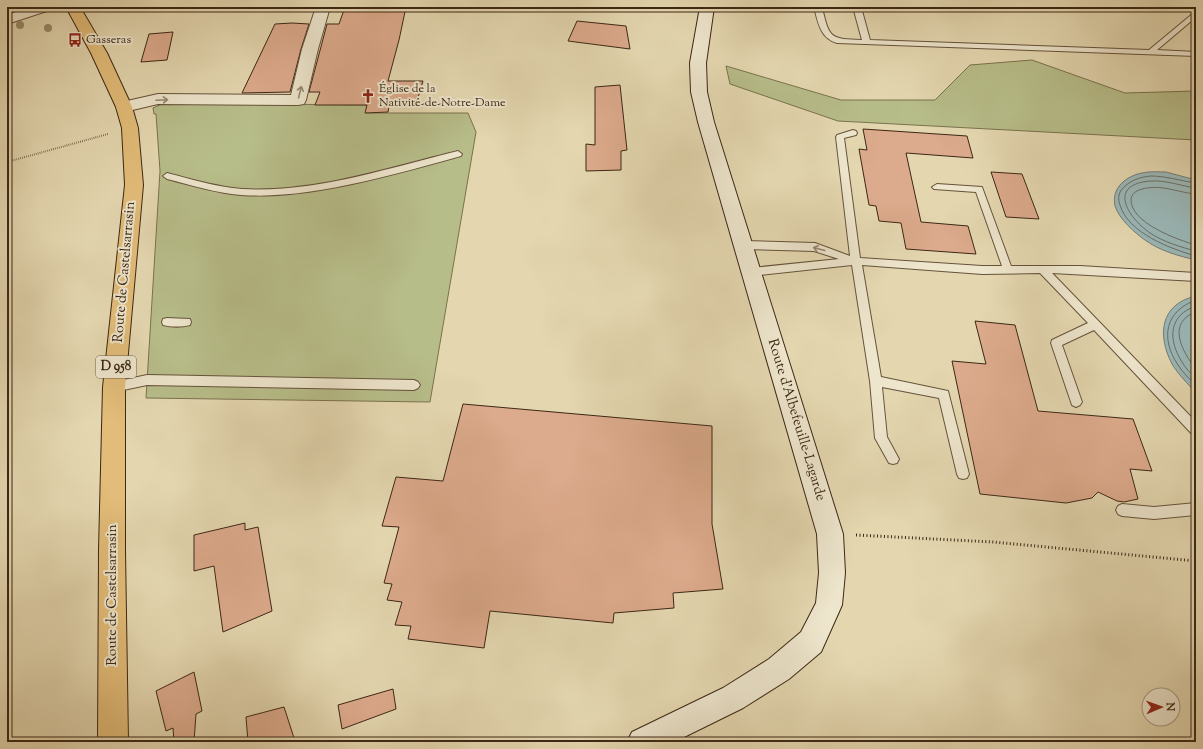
<svg xmlns="http://www.w3.org/2000/svg" width="1203" height="749" font-family="'Sorts Mill Goudy',serif">
<style>
.green{fill:#b7bd89;stroke:#7a724e}
.water{fill:#9ab7b7;stroke:#747d76}
.lines{fill:none;stroke-linecap:round;stroke-linejoin:round}
.shore{stroke:#6b6f66;stroke-width:1}
.building{fill:#dcaa8c;stroke:#3c2714}
.service-casing{stroke:#66533b;stroke-width:2}
.minor-casing{stroke:#66533b;stroke-width:2}
.secondary-casing{stroke:#3c2714;stroke-width:2}
.primary-casing{stroke:#3c2714;stroke-width:2}
.path-far1{stroke:#3c2714;stroke-width:2;stroke-dasharray:0.5 1.5;stroke-linecap:butt}
.path{stroke:#3c2714;stroke-width:3;stroke-dasharray:1 2.5;stroke-linecap:butt}
.service{fill:#ede5cc;fill-rule:evenodd}
.minor{fill:#ede5cc;fill-rule:evenodd}
.secondary{fill:#ede5cc;fill-rule:evenodd}
.primary{fill:#e2bc78;fill-rule:evenodd}
.tree{fill:#998b6a}
.oneway{stroke:#948670}
.labels{text-anchor:middle;dominant-baseline:central;stroke-width:4;stroke-linejoin:round;paint-order:stroke}
.far-poi-label{font-size:12px;fill:#3c2714;stroke:#ede5cc;text-anchor:start}
.shield{fill:#ede5cc;stroke:#71604b;stroke-width:1}
.shield-label{font-size:13px;font-weight:bold;fill:#3c2714}
.street-label{font-size:14px;fill:#3c2714;stroke:#ede5cc}
</style>
<rect width="100%" height="100%" fill="#e4d7b0"/>
<filter id="stains"><feTurbulence type="fractalNoise" baseFrequency=".005" numOctaves="4"/><feColorMatrix values="0 0 0 0 .2 0 0 0 0 .09 0 0 0 0 .02 0 0 0 .5 -.17"/></filter>
<radialGradient id="worn" r=".72"><stop offset=".6" stop-color="#630" stop-opacity="0"/><stop offset="1" stop-color="#630" stop-opacity=".3"/></radialGradient>
<g class="green">
<polygon points="1032,60 1125,93 1196,91 1196,140 838,121 730,84 726,66 841,100 935,100 970,65"/>
<polygon points="164,103 367,105 366,113 468,113 476,132 430,402 146,398 160,171 156,114 154,114 153,108"/>
</g>
<g class="water">
<path d="M1166 172 1196 180V260C1179 256 1160 251 1145 240 1135 233 1119 219 1115 206 1111 188 1126 176 1142 173 1150 171 1159 172 1166 172Z"/>
<path d="M1196 296V393C1188 384 1178 374 1172 364 1157 335 1160 304 1196 296Z"/>
</g>
<g class="lines">
<g class="shore">
<path d="M1196 183C1181 181 1166 176 1151 176 1140 177 1131 180 1123 188 1118 193 1118 199 1120 205 1128 233 1171 249 1196 256"/>
<path d="M1196 188C1181 186 1166 180 1151 181 1107 184 1127 217 1150 233 1164 242 1180 247 1196 251"/>
<path d="M1196 194C1180 193 1164 185 1147 188 1141 189 1132 191 1131 199 1130 223 1178 240 1196 245"/>
<path d="M1196 300C1165 311 1160 338 1178 365 1183 373 1190 379 1196 386"/>
<path d="M1196 306C1168 315 1168 340 1182 362 1185 368 1191 373 1196 379"/>
<path d="M1196 312C1166 322 1182 352 1196 369"/>
</g>
</g>
<g class="building">
<polygon points="345,7 406,7 399,40 388,81 423,81 417,101 404,106 389,106 388,112 365,113 367,105 315,105 320,92 309,92 327,24 339,24"/>
<polygon points="577,21 626,26 630,49 568,41"/>
<polygon points="292,23 309,24 301,49 290,92 242,93 275,24"/>
<polygon points="173,32 167,60 141,62 149,34"/>
<polygon points="620,85 627,150 621,151 621,170 586,171 586,144 595,145 595,87"/>
<polygon points="863,129 967,136 973,158 906,153 921,222 968,226 976,254 906,249 901,223 879,221 876,206 869,205 859,149 867,150"/>
<polygon points="991,172 1022,174 1039,219 1006,217"/>
<polygon points="975,321 1015,325 1038,411 1133,419 1152,471 1130,469 1138,499 1124,502 1117,501 1098,492 1092,498 1066,503 980,494 952,361 986,364"/>
<polygon points="463,404 712,426 712,524 723,589 673,593 674,608 614,613 613,623 490,611 484,648 408,639 411,626 395,625 402,602 387,600 392,584 384,583 399,527 382,526 396,477 443,481"/>
<polygon points="245,523 245,530 258,527 272,611 223,632 214,566 194,571 194,535"/>
<polygon points="194,672 202,711 196,714 194,742 174,742 173,728 166,731 156,691"/>
<polygon points="393,689 396,709 342,729 338,705"/>
<polygon points="284,707 294,738 281,742 248,742 246,717"/>
</g>
<g class="lines">
<defs>
<g id="service">
<path d="M814 7H822C829 39 831 39 862 40L853 7H861L870 40 1149 50 1196 11V17L1157 50 1196 52V56L837 43C820 38 818 22 814 7Z"/>
<polygon points="853,130 856,131 857,133 856,135 844,138 860,258 982,266 1002,266 976,192 934,189 932,187 937,184 982,187 1011,266 1080,266 1196,273 1196,281 1052,273 1196,422 1196,435 1192,434 1094,330 1062,345 1082,402 1080,405 1076,407 1072,405 1051,343 1052,340 1088,323 1040,273 982,274 862,265 881,377 948,391 969,474 967,478 963,479 959,478 957,474 939,398 882,387 887,437 899,459 897,463 893,464 889,463 875,438 870,381 852,265 751,276 747,275 746,272 747,269 751,268 839,259 814,251 743,249 738,245 743,241 815,243 850,256 836,137 837,135"/>
<path d="M458 151 462 154 461 156C396 174 308 200 241 195 216 193 191 185 167 179L163 176 167 173C191 179 216 187 242 189 315 193 388 168 458 151Z"/>
<path d="M167 318 190 319 191 322 190 325C182 327 171 327 163 325L162 322 163 319Z"/>
<polygon points="147,375 414,380 418,382 420,385 418,388 414,390 147,385 114,392 110,390 108,387 110,384 114,382"/>
<polygon points="1196,503 1196,515 1154,519 1122,516 1118,514 1116,510 1118,506 1122,504 1154,507"/>
</g>
<g id="minor">
<polygon points="31,7 52,7 50,10 7,24 7,15"/>
<polygon points="316,7 330,7 318,49 306,100 304,104 298,105 158,104 124,112 118,111 116,107 118,103 158,94 291,95 302,49"/>
</g>
<polygon id="secondary" points="700,7 714,7 706,63 707,92 714,122 843,534 845,573 842,605 821,652 789,679 743,708 674,742 627,742 632,732 723,688 769,659 801,632 816,603 819,573 817,534 698,122 691,92 690,63"/>
<polygon id="primary" points="66,7 80,7 107,53 132,107 138,128 143,185 125,387 125,550 128,742 98,742 99,550 103,387 125,185 122,128 116,107 91,53"/>
</defs>
<use href="#service" class="service-casing"/>
<use href="#minor" class="minor-casing"/>
<use href="#secondary" class="secondary-casing"/>
<use href="#primary" class="primary-casing"/>
<polyline class="path-far1" points="7,162 108,134"/>
<polyline class="path" points="856,535 993,542 1196,561"/>
<use href="#service" class="service"/>
<use href="#minor" class="minor"/>
<use href="#secondary" class="secondary"/>
<use href="#primary" class="primary"/>
</g>
<g class="tree">
<circle cx="20" cy="25" r="4"/>
<circle cx="48" cy="28" r="4"/>
</g>
<defs><path id="oneway-shaft" d="M-6 0H5M1.5-3L5.5 0L1.5 3" fill="none" stroke-width="1.6" stroke-linecap="round" stroke-linejoin="round"/></defs>
<g class="oneway">
<use href="#oneway-shaft" transform="translate(300 92) rotate(-76)"/>
<use href="#oneway-shaft" transform="translate(162 100) rotate(-3)"/>
<use href="#oneway-shaft" transform="translate(819 249) rotate(-165)"/>
</g>
<defs>
<symbol id="bus-bare" viewBox="-9 -9 18 18"><path d="M-5-6H5V4H4V6H2V4H-2V6H-4V4H-5ZM-3.5-4V0h7V-4ZM-3.5 1.2v1.5H-2V1.2ZM2 1.2v1.5H3.5V1.2Z" fill="#8f2418" stroke="#ede5cc" stroke-width="2.5" paint-order="stroke"/></symbol>
<symbol id="church-bare" viewBox="-9 -9 18 18"><path d="M-1.2-6h2.4v3.5h3.3v2.4h-3.3V6h-2.4V-.1h-3.3v-2.4h3.3Z" fill="#8f2418" stroke="#ede5cc" stroke-width="2.5" paint-order="stroke"/></symbol>
</defs>
<g fill-rule="evenodd">
<use href="#bus-bare" x="65" y="30" width="20" height="20"/>
<use href="#church-bare" x="358" y="86" width="20" height="20"/>
</g>
<g class="labels">
<g class="far-poi-label">
<text x="86" y="40">Gasseras</text>
<text x="379" y="89">Église de la<tspan x="379" dy="14">Nativité-de-Notre-Dame</tspan></text>
</g>
<rect class="shield" x="96" y="356" width="40" height="22" rx="3"/>
<g class="shield-label">
<text x="116" y="367">D 958</text>
</g>
<g class="street-label">
<text transform="translate(125 272) rotate(-85)">Route de Castelsarrasin</text>
<text transform="translate(796 420) rotate(73)">Route d'Albefeuille-Lagarde</text>
<text transform="translate(113 595) rotate(-90)">Route de Castelsarrasin</text>
</g>
</g>
<rect width="1203" height="749" fill="none" stroke="#e4d7b0" stroke-width="24"/>
<rect x="8" y="8" width="1187" height="733" fill="none" stroke="#3c2714" stroke-width="2"/>
<rect x="12" y="12" width="1179" height="725" fill="none" stroke="#3c2714"/>
<g transform="translate(1161 707) rotate(88)"><circle r="19" fill="#ede5cc" stroke="#a69982"/>
<path d="M0-3L7 15L0 10L-7 15Z" fill="#8f2418"/>
<text y="-6" font-size="11" font-weight="bold" text-anchor="middle" fill="#3c2714">N</text>
</g>
<rect width="100%" height="100%" filter="url(#stains)"/>
<rect width="100%" height="100%" fill="url(#worn)"/>
</svg>
